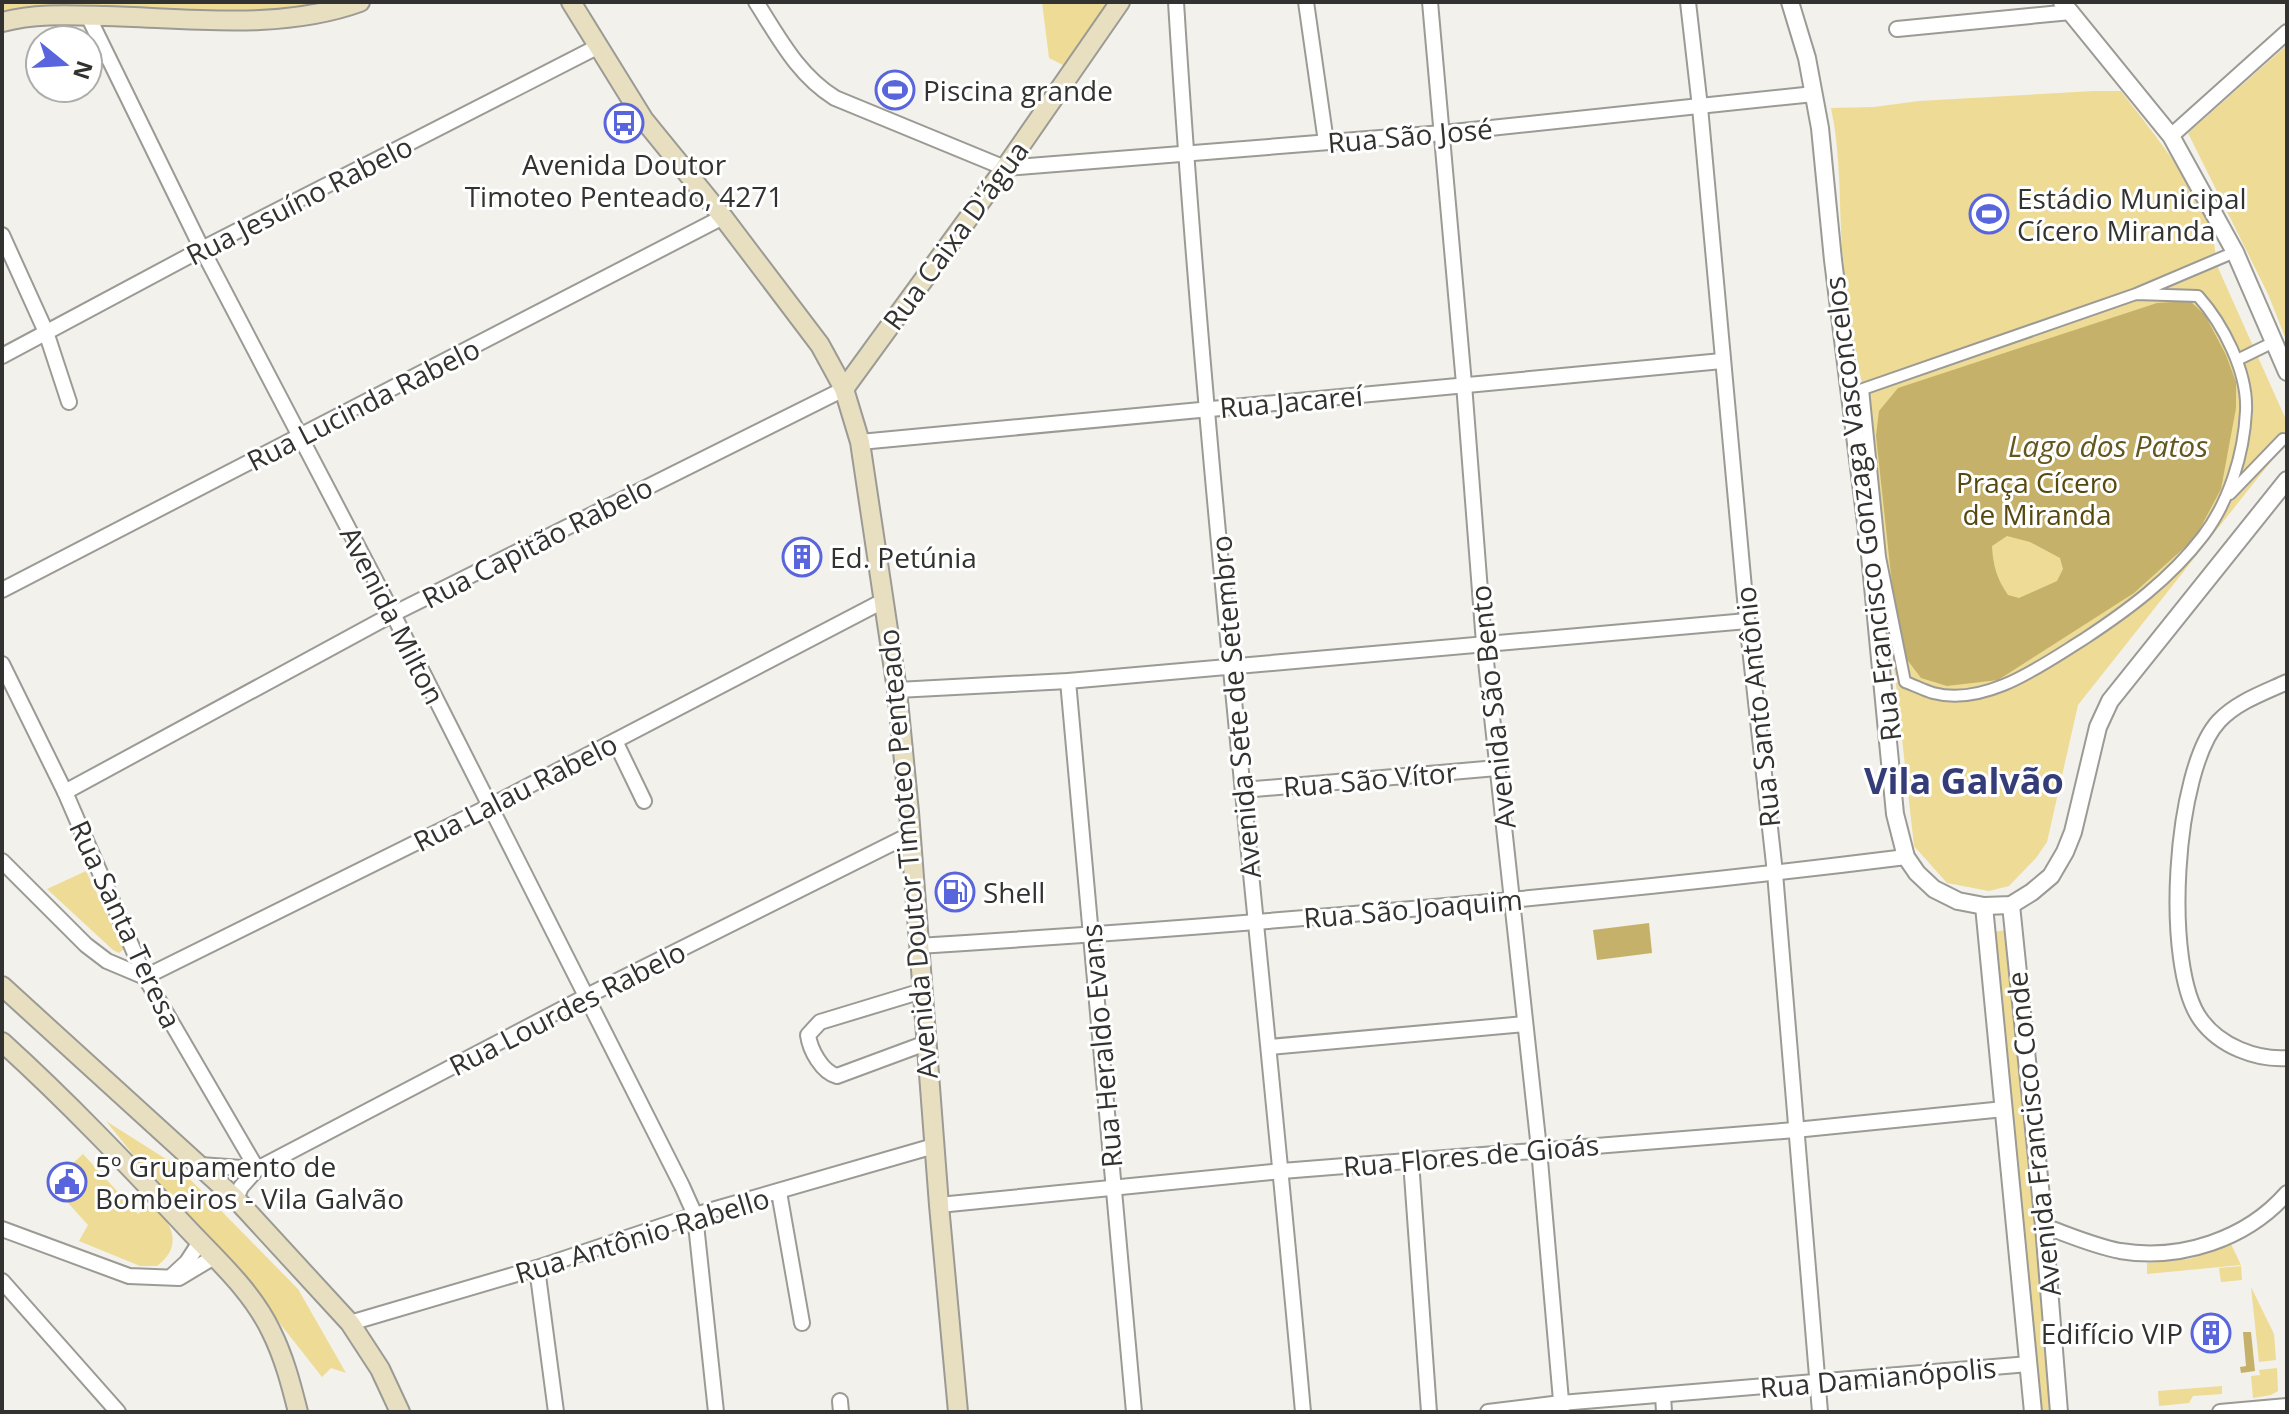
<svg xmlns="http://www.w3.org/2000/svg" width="2289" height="1414" font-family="'Open Sans',sans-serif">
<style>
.green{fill:#eedb95}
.water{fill:#c5b169;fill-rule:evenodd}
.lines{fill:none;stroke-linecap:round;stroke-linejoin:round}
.pedestrian-casing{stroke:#9b9a95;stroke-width:14}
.minor-casing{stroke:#9b9a95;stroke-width:18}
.tertiary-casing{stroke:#9b9a95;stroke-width:20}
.secondary-casing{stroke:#9b9a95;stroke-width:22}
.pedestrian{stroke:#fff;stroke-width:10}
.minor{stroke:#fff;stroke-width:14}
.tertiary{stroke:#fff;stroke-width:16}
.secondary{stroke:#e7dfc0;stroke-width:18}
.labels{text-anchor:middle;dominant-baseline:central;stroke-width:6;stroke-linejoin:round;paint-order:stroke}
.poi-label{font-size:28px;fill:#323230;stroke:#fff;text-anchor:start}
.street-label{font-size:28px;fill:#323230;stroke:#fff}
.park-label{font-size:28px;fill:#56480e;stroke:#fff}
.water-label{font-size:30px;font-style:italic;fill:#64561f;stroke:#fff}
.district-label{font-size:36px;font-weight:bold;fill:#353d78;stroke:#fff}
</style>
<rect width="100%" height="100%" fill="#f2f1ec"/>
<g class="green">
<polygon points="2,2 325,2 303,8 228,12 37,6 2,14"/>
<polygon points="1042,2 1113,2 1069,68 1049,58"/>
<polygon points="2287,45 2287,342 2268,294 2188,133"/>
<path d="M2093 91H2121C2149 128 2222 214 2215 261L2287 422V441L2078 705 2047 842 2036 858 2009 886 1989 891 1947 883 1914 846 1863 389C1854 343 1846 296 1842 249 1839 202 1841 154 1831 108L1874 107 1919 101Z"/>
<polygon points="86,871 124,949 119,953 113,950 47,889"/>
<polygon points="2006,930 2055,1412 2041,1412 1992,932"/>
<polygon points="106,1121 177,1166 298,1289 346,1373 331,1368 322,1377 248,1283 159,1187"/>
<path d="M83 1154 138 1214 151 1203C171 1222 185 1245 157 1266H140L79 1241 88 1225 51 1184Z"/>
<polygon points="2231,1244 2241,1265 2147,1274 2147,1263 2189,1259"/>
<polygon points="2241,1266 2242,1280 2221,1282 2219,1268"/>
<polygon points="2251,1287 2274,1334 2276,1360 2259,1362"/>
<polygon points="2277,1368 2278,1391 2271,1395 2253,1398 2251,1376 2260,1375 2259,1370"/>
<polygon points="2222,1386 2222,1394 2193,1396 2189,1403 2159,1406 2158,1391"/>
</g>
<g class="water">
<polygon points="885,78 910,87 905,102 880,93"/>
<path d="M2190 301 2205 315 2226 355 2236 382V408L2221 489 2195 538 2134 593 1998 680 1947 686 1921 678 1899 649 1876 436 1879 411 1898 388 2157 303ZM2007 536 2030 542 2060 558 2063 569 2057 581 2019 598 2008 595C1997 579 1993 566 1992 546Z"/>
<polygon points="1649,923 1652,953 1597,960 1593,930"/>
<polygon points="2243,1332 2251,1332 2255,1371 2241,1373 2240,1367 2246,1366"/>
</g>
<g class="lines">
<defs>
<g id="pedestrian">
<path d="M2136 294 2198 296C2223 324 2248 372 2246 411 2244 454 2229 502 2203 536 2170 579 2128 610 2084 639 2042 665 1986 707 1933 693 1923 690 1914 685 1905 682L1880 557 1863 389 2136 294 2235 252"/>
<polyline points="2237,360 2274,342"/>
<polyline points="2230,494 2283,439"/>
</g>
<g id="minor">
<path d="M756 2C779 38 798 75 835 98L1005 168 1443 133 1814 94"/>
<path d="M1176 2C1205 473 1261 942 1303 1412"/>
<polyline points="1306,2 1326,142"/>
<polyline points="1430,2 1464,384 1484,643 1539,1149 1562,1412"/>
<polyline points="1688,2 1700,107 1747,621 1775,873 1820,1412"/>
<polyline points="88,16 202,249 393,614 682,1186 695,1215 716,1412"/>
<polyline points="1897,29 2071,12"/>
<polyline points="2171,136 2287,32"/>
<polyline points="2,235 46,332 69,402"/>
<polyline points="2,356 202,249 597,47"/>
<polyline points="860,442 1722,361"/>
<polyline points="2,590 723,217"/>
<polyline points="2,664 65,792 145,977 257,1169"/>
<polyline points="1068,681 1134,1412"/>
<path d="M2287 682C2263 693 2237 702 2219 721 2174 769 2162 968 2201 1020 2220 1046 2256 1060 2287 1058"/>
<polyline points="897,690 1068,681 1747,621"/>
<polyline points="615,741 644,801"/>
<polyline points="1243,790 1497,768"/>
<polyline points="65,792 393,614 844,389"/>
<polyline points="2,861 86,945 107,961 145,977 490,806 883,601"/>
<path d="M918 946C1248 925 1578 898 1906 857"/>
<path d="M922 991 820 1022 808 1035C810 1050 822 1072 837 1076L926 1043"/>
<polyline points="1269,1047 1525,1024"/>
<polyline points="1411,1161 1429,1412"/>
<polyline points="200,1165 257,1169"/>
<polyline points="779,1192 802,1323"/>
<polyline points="236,1199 241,1187 257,1169 587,996 911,834"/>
<polyline points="939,1205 1282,1171 1795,1130 2004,1109"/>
<path d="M2044 1226C2069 1235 2094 1246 2120 1251 2181 1261 2247 1239 2287 1193"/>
<polyline points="2,1229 129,1276 179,1278 214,1257"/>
<polyline points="537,1268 556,1412"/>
<polyline points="173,1275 187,1262 200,1242"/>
<polyline points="2,1281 118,1412"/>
<polyline points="350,1323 537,1268 695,1215 934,1146"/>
<polyline points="1663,1395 1664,1412"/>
<polyline points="840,1401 841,1412"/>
<polyline points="1488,1412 1561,1403 2029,1364"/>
<polyline points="2220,1412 2287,1406"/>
</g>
<g id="tertiary">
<polyline points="1790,2 1807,58 1820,128 1833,260 1870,555 1895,814 1906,857 1917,873 1934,889 1958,901 1984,906 2011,905 2032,892 2051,876 2065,852 2073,832 2098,727 2110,701 2287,480"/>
<polyline points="2062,2 2171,136 2235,252 2287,372"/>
<polyline points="2011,905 2044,1226 2059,1412"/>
<polyline points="1984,906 2033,1412"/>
</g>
<g id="secondary">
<polyline points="571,2 644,120 723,217 820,345 844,389 860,442 897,690 909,812 939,1205 958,1412"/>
<path d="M2 22C36 13 70 15 105 16 188 18 280 31 360 2"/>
<polyline points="844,389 1005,168 1120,2"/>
<polyline points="2,986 236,1199 350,1323 380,1369 400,1412"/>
<path d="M2 1042C67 1101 127 1164 187 1228 217 1260 252 1291 271 1331 284 1357 291 1384 298 1412"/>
</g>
</defs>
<use href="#pedestrian" class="pedestrian-casing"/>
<use href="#minor" class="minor-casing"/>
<use href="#tertiary" class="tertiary-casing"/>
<use href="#secondary" class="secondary-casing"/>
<use href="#pedestrian" class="pedestrian"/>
<use href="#minor" class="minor"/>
<use href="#tertiary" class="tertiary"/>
<use href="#secondary" class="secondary"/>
</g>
<defs>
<symbol id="stadium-ring" viewBox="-11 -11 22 22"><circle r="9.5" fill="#fff" stroke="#5965dc" stroke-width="1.5"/><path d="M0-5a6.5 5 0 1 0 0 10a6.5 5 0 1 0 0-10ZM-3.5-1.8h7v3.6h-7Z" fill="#5965dc"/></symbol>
<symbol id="bus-ring" viewBox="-11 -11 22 22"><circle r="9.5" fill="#fff" stroke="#5965dc" stroke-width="1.5"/><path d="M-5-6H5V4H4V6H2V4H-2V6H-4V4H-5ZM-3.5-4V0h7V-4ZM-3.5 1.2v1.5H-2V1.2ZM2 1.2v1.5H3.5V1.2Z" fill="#5965dc"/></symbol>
<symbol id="building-ring" viewBox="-11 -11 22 22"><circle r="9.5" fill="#fff" stroke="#5965dc" stroke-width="1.5"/><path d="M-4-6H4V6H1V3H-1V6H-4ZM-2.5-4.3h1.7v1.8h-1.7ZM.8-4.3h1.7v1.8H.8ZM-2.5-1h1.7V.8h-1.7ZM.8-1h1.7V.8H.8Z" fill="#5965dc"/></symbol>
<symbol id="fuel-ring" viewBox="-11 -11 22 22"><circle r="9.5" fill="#fff" stroke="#5965dc" stroke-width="1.5"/><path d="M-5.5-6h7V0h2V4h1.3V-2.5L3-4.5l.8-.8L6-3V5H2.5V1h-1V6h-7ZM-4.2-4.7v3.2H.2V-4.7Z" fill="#5965dc"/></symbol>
<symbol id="civic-ring" viewBox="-11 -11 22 22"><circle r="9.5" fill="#fff" stroke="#5965dc" stroke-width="1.5"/><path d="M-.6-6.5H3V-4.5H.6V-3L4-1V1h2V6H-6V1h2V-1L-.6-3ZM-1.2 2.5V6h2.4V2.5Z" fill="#5965dc"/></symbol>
</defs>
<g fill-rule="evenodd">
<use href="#stadium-ring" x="873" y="68" width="44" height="44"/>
<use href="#bus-ring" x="602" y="101" width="44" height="44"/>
<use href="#stadium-ring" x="1967" y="192" width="44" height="44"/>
<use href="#building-ring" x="780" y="535" width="44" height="44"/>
<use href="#fuel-ring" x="933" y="870" width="44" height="44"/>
<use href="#civic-ring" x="45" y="1160" width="44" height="44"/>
<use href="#building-ring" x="2189" y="1311" width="44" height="44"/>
</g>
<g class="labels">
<g class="poi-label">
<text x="923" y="90">Piscina grande</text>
<text x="624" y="164" text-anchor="middle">Avenida Doutor<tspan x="624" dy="32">Timoteo Penteado, 4271</tspan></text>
<text x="2017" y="198">Estádio Municipal<tspan x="2017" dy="32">Cícero Miranda</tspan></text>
<text x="830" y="557">Ed. Petúnia</text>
<text x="983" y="892">Shell</text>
<text x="95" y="1166">5º Grupamento de<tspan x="95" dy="32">Bombeiros - Vila Galvão</tspan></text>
<text x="2183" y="1333" text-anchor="end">Edifício VIP</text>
</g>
<g class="street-label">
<text transform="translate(1410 135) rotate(-5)">Rua São José</text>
<text transform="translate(299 200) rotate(-27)">Rua Jesuíno Rabelo</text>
<text transform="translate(955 235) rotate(-54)">Rua Caixa D'água</text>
<text transform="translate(1291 401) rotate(-5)">Rua Jacareí</text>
<text transform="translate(363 404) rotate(-27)">Rua Lucinda Rabelo</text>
<text transform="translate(1862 509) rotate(-97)">Rua Francisco Gonzaga Vasconcelos</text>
<text transform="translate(537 542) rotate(-27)">Rua Capitão Rabelo</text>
<text transform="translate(393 615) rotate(63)">Avenida Milton</text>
<text transform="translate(1235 707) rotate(-95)">Avenida Sete de Setembro</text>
<text transform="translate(1492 707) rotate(-96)">Avenida São Bento</text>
<text transform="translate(1757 707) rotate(-96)">Rua Santo Antônio</text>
<text transform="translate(1370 779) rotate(-5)">Rua São Vítor</text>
<text transform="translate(515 792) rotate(-27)">Rua Lalau Rabelo</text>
<text transform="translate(907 854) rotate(-95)">Avenida Doutor Timoteo Penteado</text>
<text transform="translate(1413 908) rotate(-5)">Rua São Joaquim</text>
<text transform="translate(126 924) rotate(65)">Rua Santa Teresa</text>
<text transform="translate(567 1008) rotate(-27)">Rua Lourdes Rabelo</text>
<text transform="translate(1101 1046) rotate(-95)">Rua Heraldo Evans</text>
<text transform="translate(2033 1134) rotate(-96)">Avenida Francisco Conde</text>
<text transform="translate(1471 1155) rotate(-5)">Rua Flores de Gioás</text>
<text transform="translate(642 1235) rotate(-17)">Rua Antônio Rabello</text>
<text transform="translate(1878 1377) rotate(-5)">Rua Damianópolis</text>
</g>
<g class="park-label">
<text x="2037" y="482">Praça Cícero<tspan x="2037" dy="32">de Miranda</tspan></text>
</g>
<g class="water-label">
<text x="2108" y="445">Lago dos Patos</text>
</g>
<g class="district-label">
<text x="1964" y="780">Vila Galvão</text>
</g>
</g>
<rect width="2289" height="1414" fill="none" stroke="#323230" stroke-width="8"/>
<g transform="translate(64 64) rotate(108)"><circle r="38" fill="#ffffff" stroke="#adadac" stroke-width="2"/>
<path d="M0-6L14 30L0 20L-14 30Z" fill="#5965dc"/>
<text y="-12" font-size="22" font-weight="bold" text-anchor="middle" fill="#323230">N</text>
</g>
</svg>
